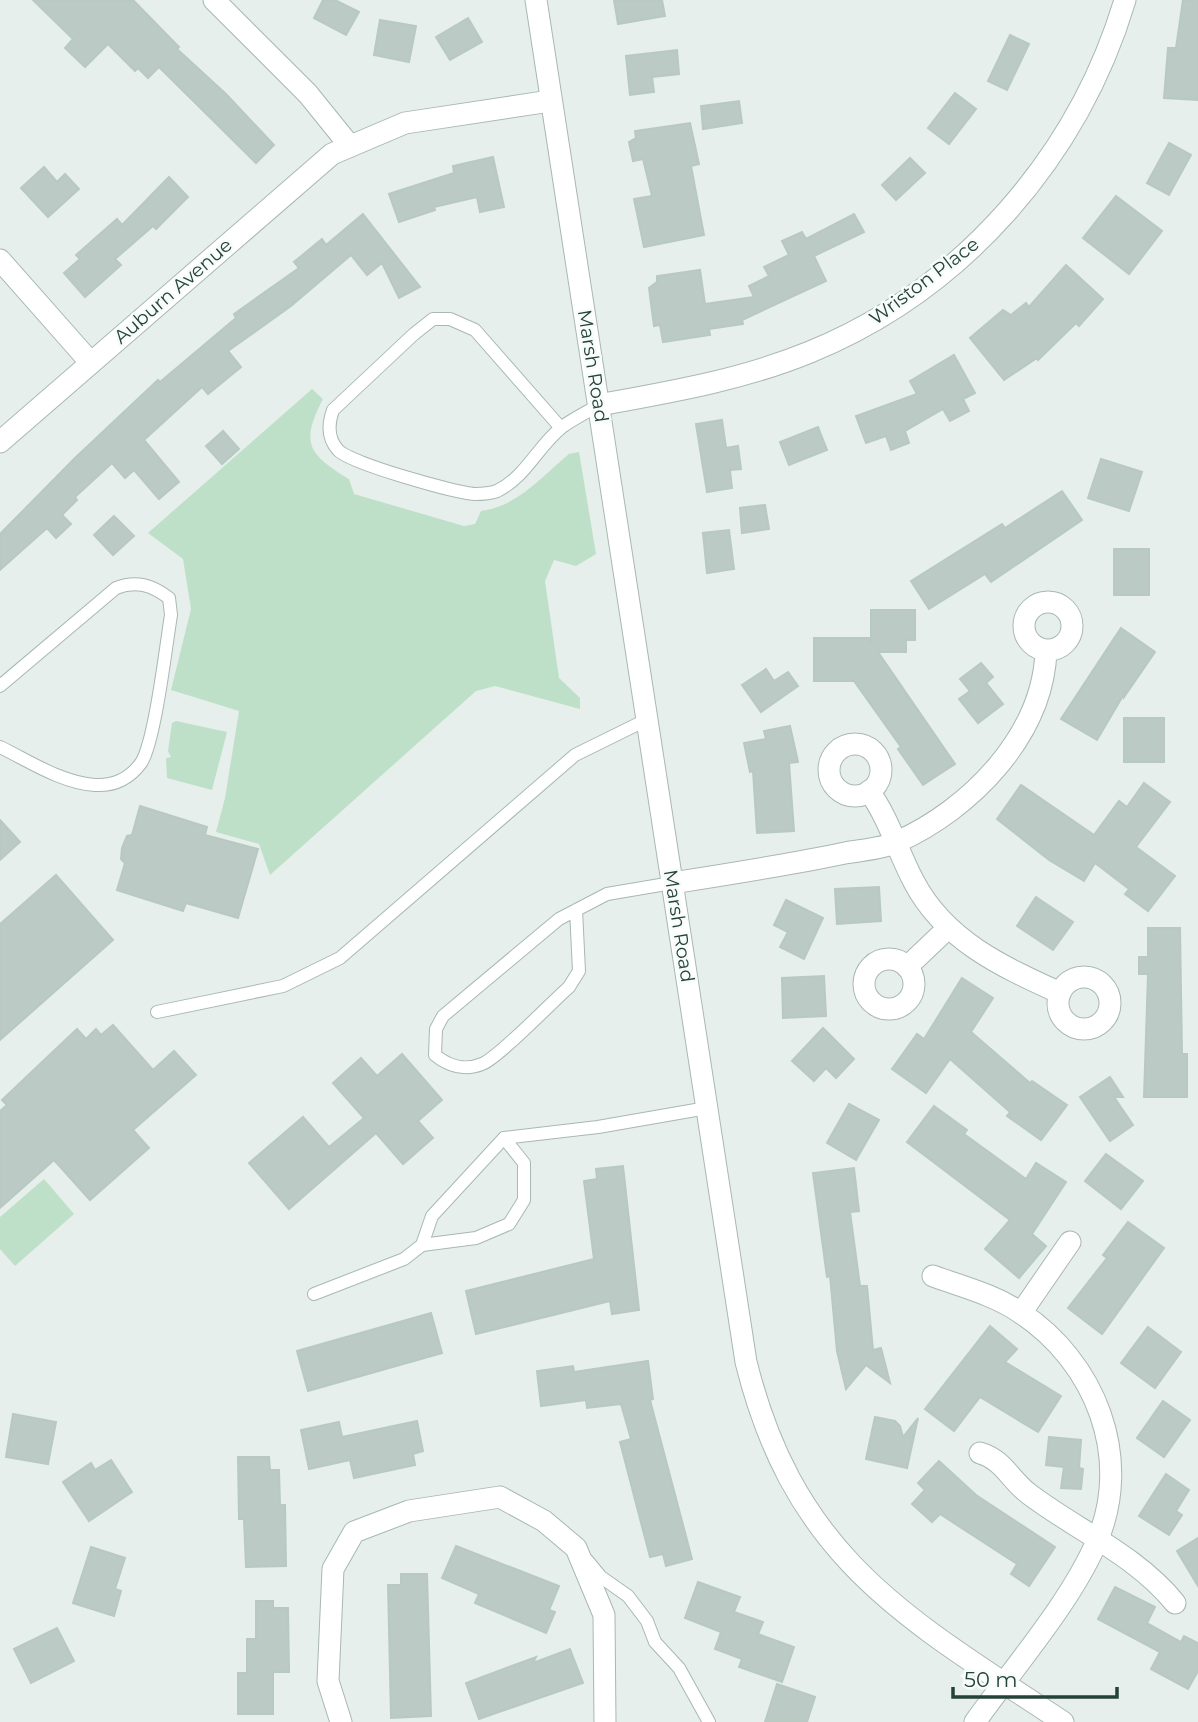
<svg xmlns="http://www.w3.org/2000/svg" width="1198" height="1722" font-family="Montserrat,sans-serif">
<style>
.green{fill:#bfe0c8}
.building{fill:#bbcac4;stroke:#b8c9c2;stroke-width:2}
.lines{fill:none;stroke-linecap:round;stroke-linejoin:round}
.service-casing{stroke:#a8b8b2;stroke-width:14}
.minor-casing{stroke:#a8b8b2;stroke-width:23}
.tertiary-casing{stroke:#a8b8b2;stroke-width:23}
.service{stroke:#fff;stroke-width:12}
.minor{stroke:#fff;stroke-width:21}
.tertiary{stroke:#fff;stroke-width:21}
.labels{text-anchor:middle;dominant-baseline:central;stroke-width:5;stroke-linejoin:round;paint-order:stroke}
.street-label{font-size:19px;fill:#24423a;stroke:#f7fbf9}
</style>
<rect width="100%" height="100%" fill="#e6efeb"/>
<g class="green">
<path d="M312 389 323 399C300 443 308 454 349 479L354 494 464 526 475 524 481 511C518 506 541 477 569 454L579 452 596 554 576 566 554 560 545 581 559 678 580 698V709L495 686 476 691 270 875 259 844 216 832 225 798 239 711 171 690 191 609 183 559 148 533Z"/>
<polygon points="176,721 227,732 212,790 167,778 166,758 171,757 168,751 172,723"/>
<polygon points="44,1179 74,1214 15,1266 0,1249 0,1217"/>
</g>
<g class="building">
<polygon points="33,0 133,0 179,47 177,49 226,94 274,145 256,163 159,67 148,78 138,68 135,71 108,44 85,67 65,48 73,39"/>
<polygon points="323,0 335,0 359,12 346,35 314,18"/>
<polygon points="614,0 662,0 665,16 618,24"/>
<polygon points="1183,0 1198,0 1198,100 1164,98 1168,48 1176,48"/>
<polygon points="468,18 482,42 450,60 436,37"/>
<polygon points="380,20 416,26 409,62 374,55"/>
<polygon points="1010,35 1029,44 1007,90 988,81"/>
<polygon points="677,50 679,74 652,77 654,92 630,95 626,56"/>
<polygon points="955,93 976,109 949,144 928,128"/>
<polygon points="739,101 742,123 703,129 701,106"/>
<polygon points="690,123 699,164 691,166 704,235 644,247 634,199 652,196 643,159 633,161 629,142 636,138 635,131"/>
<polygon points="1169,143 1191,155 1169,195 1147,183"/>
<polygon points="493,157 504,207 480,212 477,197 434,207 435,210 399,222 389,194 454,173 453,166"/>
<polygon points="910,158 925,173 896,200 882,185"/>
<polygon points="44,167 57,182 65,174 79,189 48,217 21,188"/>
<polygon points="169,177 188,197 156,229 153,226 115,259 121,265 85,297 64,273 80,259 76,255 117,219 122,225"/>
<polygon points="1116,196 1162,231 1129,274 1083,238"/>
<polygon points="363,214 420,287 399,298 382,263 367,275 351,255 291,306 228,351 241,367 208,394 202,387 144,440 179,482 159,499 134,470 125,478 112,463 75,497 77,500 62,515 71,524 56,538 47,528 0,570 0,534 75,458 158,380 160,382 236,318 234,314 299,268 294,262 322,239 326,245"/>
<polygon points="854,214 864,232 814,256 826,281 742,320 743,324 709,329 710,335 663,342 660,325 654,326 649,288 657,282 657,276 700,270 705,304 754,297 749,286 769,276 764,267 789,255 782,241 802,232 806,239"/>
<polygon points="1066,265 1103,299 1079,326 1076,323 1038,360 1037,358 1004,380 970,338 1003,310 1011,315 1026,303 1029,307"/>
<polygon points="954,355 975,393 963,399 969,411 950,421 943,409 905,431 909,443 891,450 886,436 866,443 856,416 917,394 910,381"/>
<polygon points="722,420 726,448 738,446 741,469 730,470 732,488 707,492 696,424"/>
<polygon points="818,427 827,450 789,465 780,442"/>
<polygon points="223,431 239,449 222,464 206,446"/>
<polygon points="1101,459 1142,472 1129,511 1088,498"/>
<polygon points="1062,491 1082,520 991,582 985,574 929,609 911,581 1002,524 1005,528"/>
<polygon points="765,505 769,529 742,533 740,508"/>
<polygon points="114,516 134,536 113,555 94,535"/>
<polygon points="729,530 734,569 707,573 703,533"/>
<rect x="1114" y="549" width="35" height="46"/>
<polygon points="871,610 915,610 915,640 906,640 906,652 878,652 955,764 923,785 898,749 901,747 854,681 814,681 814,638 869,638 871,642"/>
<polygon points="1121,628 1155,652 1124,697 1124,694 1097,740 1061,719"/>
<polygon points="981,663 993,677 986,683 1003,704 978,723 959,699 970,691 960,679"/>
<polygon points="766,669 774,681 788,672 798,686 761,712 742,685"/>
<rect x="1124" y="718" width="40" height="44"/>
<polygon points="790,726 798,762 789,763 794,831 757,833 753,771 750,772 744,743 766,739 764,731"/>
<polygon points="1144,783 1170,802 1136,847 1175,876 1148,911 1125,894 1129,889 1095,863 1084,881 1049,860 997,819 1021,785 1094,835 1119,801 1127,807"/>
<polygon points="140,806 207,827 205,835 258,849 238,918 186,903 183,911 117,890 125,863 121,859 122,848 127,836 132,835"/>
<polygon points="0,820 20,842 0,860"/>
<polygon points="56,875 113,940 0,1040 0,924"/>
<polygon points="879,887 881,921 837,924 835,889"/>
<polygon points="1036,897 1073,922 1053,950 1017,926"/>
<polygon points="786,900 823,918 804,959 780,947 788,932 774,925"/>
<polygon points="1148,928 1180,928 1182,1054 1187,1054 1187,1097 1144,1097 1148,974 1139,974 1139,957 1148,957"/>
<polygon points="824,976 826,1016 783,1018 782,978"/>
<polygon points="962,978 993,998 971,1032 1030,1083 1032,1081 1067,1105 1041,1140 1007,1116 1010,1112 950,1059 926,1093 892,1069 917,1034 924,1039"/>
<polygon points="113,1025 153,1070 174,1051 196,1075 133,1130 149,1148 90,1200 54,1160 0,1208 0,1111 7,1105 2,1100 77,1029 86,1039 96,1029 101,1035"/>
<polygon points="823,1028 854,1059 836,1078 826,1068 814,1081 792,1061"/>
<polygon points="402,1054 442,1100 418,1121 433,1138 403,1164 376,1133 289,1209 249,1163 303,1117 329,1147 364,1118 333,1083 361,1058 377,1076"/>
<polygon points="1110,1077 1123,1097 1114,1097 1133,1125 1110,1141 1080,1097"/>
<polygon points="849,1104 879,1120 856,1160 827,1143"/>
<polygon points="934,1106 967,1130 964,1134 1026,1179 1036,1163 1066,1182 1032,1234 1046,1246 1019,1278 985,1249 1010,1220 907,1142"/>
<polygon points="1106,1154 1143,1181 1121,1209 1085,1181"/>
<polygon points="623,1166 639,1310 612,1314 610,1301 476,1334 466,1291 594,1259 584,1181 597,1179 596,1169"/>
<polygon points="854,1168 859,1211 850,1212 860,1286 867,1286 873,1350 881,1348 890,1383 866,1365 846,1389 837,1351 830,1276 827,1277 813,1173"/>
<polygon points="1128,1222 1164,1248 1102,1334 1068,1308 1107,1258 1103,1255"/>
<polygon points="431,1313 442,1353 308,1391 297,1351"/>
<polygon points="990,1326 1017,1349 1005,1362 1061,1396 1038,1432 980,1397 954,1431 925,1409"/>
<polygon points="1148,1327 1181,1352 1155,1388 1121,1363"/>
<polygon points="648,1361 653,1399 650,1400 692,1559 666,1566 663,1554 650,1557 620,1442 631,1439 621,1404 587,1408 586,1400 541,1406 537,1371 573,1366 574,1372"/>
<polygon points="1163,1401 1190,1420 1164,1457 1137,1438"/>
<polygon points="13,1414 56,1422 48,1464 6,1457"/>
<polygon points="875,1417 895,1421 900,1426 903,1437 918,1418 907,1468 866,1459"/>
<polygon points="417,1421 423,1451 413,1454 415,1465 354,1478 350,1460 309,1469 301,1430 339,1422 342,1437"/>
<polygon points="1049,1437 1081,1440 1079,1468 1083,1469 1081,1489 1061,1488 1064,1467 1046,1465"/>
<polygon points="238,1457 269,1457 270,1470 279,1470 280,1505 285,1505 286,1566 246,1567 244,1519 239,1519"/>
<polygon points="111,1460 132,1492 89,1521 63,1482 91,1463 95,1470"/>
<polygon points="939,1461 976,1495 1055,1547 1029,1586 1011,1574 1017,1564 940,1514 932,1522 912,1504 925,1490 918,1483"/>
<polygon points="1166,1474 1189,1490 1176,1511 1182,1515 1169,1535 1139,1516"/>
<polygon points="1198,1538 1198,1586 1177,1551"/>
<polygon points="456,1546 559,1586 549,1610 555,1612 546,1633 475,1603 479,1594 442,1578"/>
<polygon points="91,1547 125,1558 115,1589 121,1591 114,1616 73,1603"/>
<polygon points="401,1574 427,1574 431,1716 391,1718 388,1585 401,1585"/>
<polygon points="698,1582 740,1597 734,1612 763,1622 758,1634 794,1647 782,1682 739,1667 742,1659 715,1649 721,1632 685,1618"/>
<polygon points="1115,1587 1155,1607 1147,1623 1181,1642 1184,1636 1198,1643 1198,1671 1188,1689 1151,1669 1160,1652 1098,1619"/>
<polygon points="256,1601 273,1601 273,1608 288,1608 289,1672 273,1672 273,1714 238,1714 238,1673 247,1673 247,1639 256,1639"/>
<polygon points="57,1628 74,1661 31,1683 14,1649"/>
<polygon points="570,1649 583,1683 479,1719 466,1683 536,1657 533,1663"/>
<polygon points="777,1684 815,1697 807,1722 765,1722"/>
</g>
<g class="lines">
<defs>
<g id="service">
<path d="M561 428 475 330 450 319H433L414 334 333 410C328 424 327 438 338 450 349 463 456 493 475 494 482 494 491 493 497 491 526 477 537 447 562 427 573 419 587 412 599 405"/>
<path d="M0 686 116 588C136 580 152 585 169 598L171 615C166 645 155 742 141 763 130 778 114 786 95 785 62 783 29 761 0 747"/>
<path d="M576 910 579 971 569 987C552 1002 498 1058 482 1064 465 1071 448 1066 435 1055L436 1029 443 1016 559 919 607 894 672 883"/>
<polyline points="157,1012 283,986 340,958 575,755 646,720"/>
<polyline points="422,1245 476,1238 509,1224 524,1200 524,1163 504,1138"/>
<polyline points="314,1294 404,1259 422,1245 432,1216 504,1138 598,1127 707,1108"/>
<polyline points="587,1560 601,1577 628,1596 647,1621 655,1642 679,1668 709,1722"/>
</g>
<g id="minor">
<polyline points="214,0 308,94 350,146"/>
<polyline points="0,260 91,363"/>
<path d="M599 405C670 392 742 380 810 352 962 290 1078 157 1125 0"/>
<polyline points="0,442 332,154 405,123 550,101"/>
<circle cx="1048" cy="626" r="24"/>
<circle cx="855" cy="770" r="26"/>
<path d="M869 791C889 819 898 852 914 882 945 941 1003 967 1060 993"/>
<path d="M672 883C730 874 788 865 845 853 861 850 882 849 897 842 971 809 1043 735 1046 651"/>
<circle cx="889" cy="984" r="25"/>
<polyline points="907,967 948,928"/>
<circle cx="1084" cy="1003" r="26"/>
<path d="M933 1276C963 1287 995 1295 1021 1313 1095 1362 1133 1457 1097 1541 1071 1602 1014 1667 975 1722"/>
<polyline points="1021,1313 1070,1242"/>
<path d="M980 1453C1004 1460 1010 1480 1029 1494 1078 1531 1136 1555 1175 1603"/>
<polyline points="341,1722 328,1681 333,1569 354,1532 409,1511 500,1497 544,1521 576,1548 604,1615 605,1722"/>
</g>
<path id="tertiary" d="M536 0 746 1362C795 1559 905 1617 1063 1722"/>
</defs>
<use href="#service" class="service-casing"/>
<use href="#minor" class="minor-casing"/>
<use href="#tertiary" class="tertiary-casing"/>
<use href="#service" class="service"/>
<use href="#minor" class="minor"/>
<use href="#tertiary" class="tertiary"/>
</g>
<g class="labels">
<g class="street-label">
<text transform="translate(924 281) rotate(-37)">Wriston Place</text>
<text transform="translate(173 291) rotate(-41)">Auburn Avenue</text>
<text transform="translate(593 366) rotate(81)">Marsh Road</text>
<text transform="translate(679 926) rotate(81)">Marsh Road</text>
</g>
</g>
<path d="M953 1687v10h164v-10" fill="none" stroke="#24423a" stroke-width="3.5"/>
<text x="964" y="1687" font-size="21" fill="#24423a" stroke="#f7fbf9" stroke-width="5" paint-order="stroke">50 m</text>
</svg>
